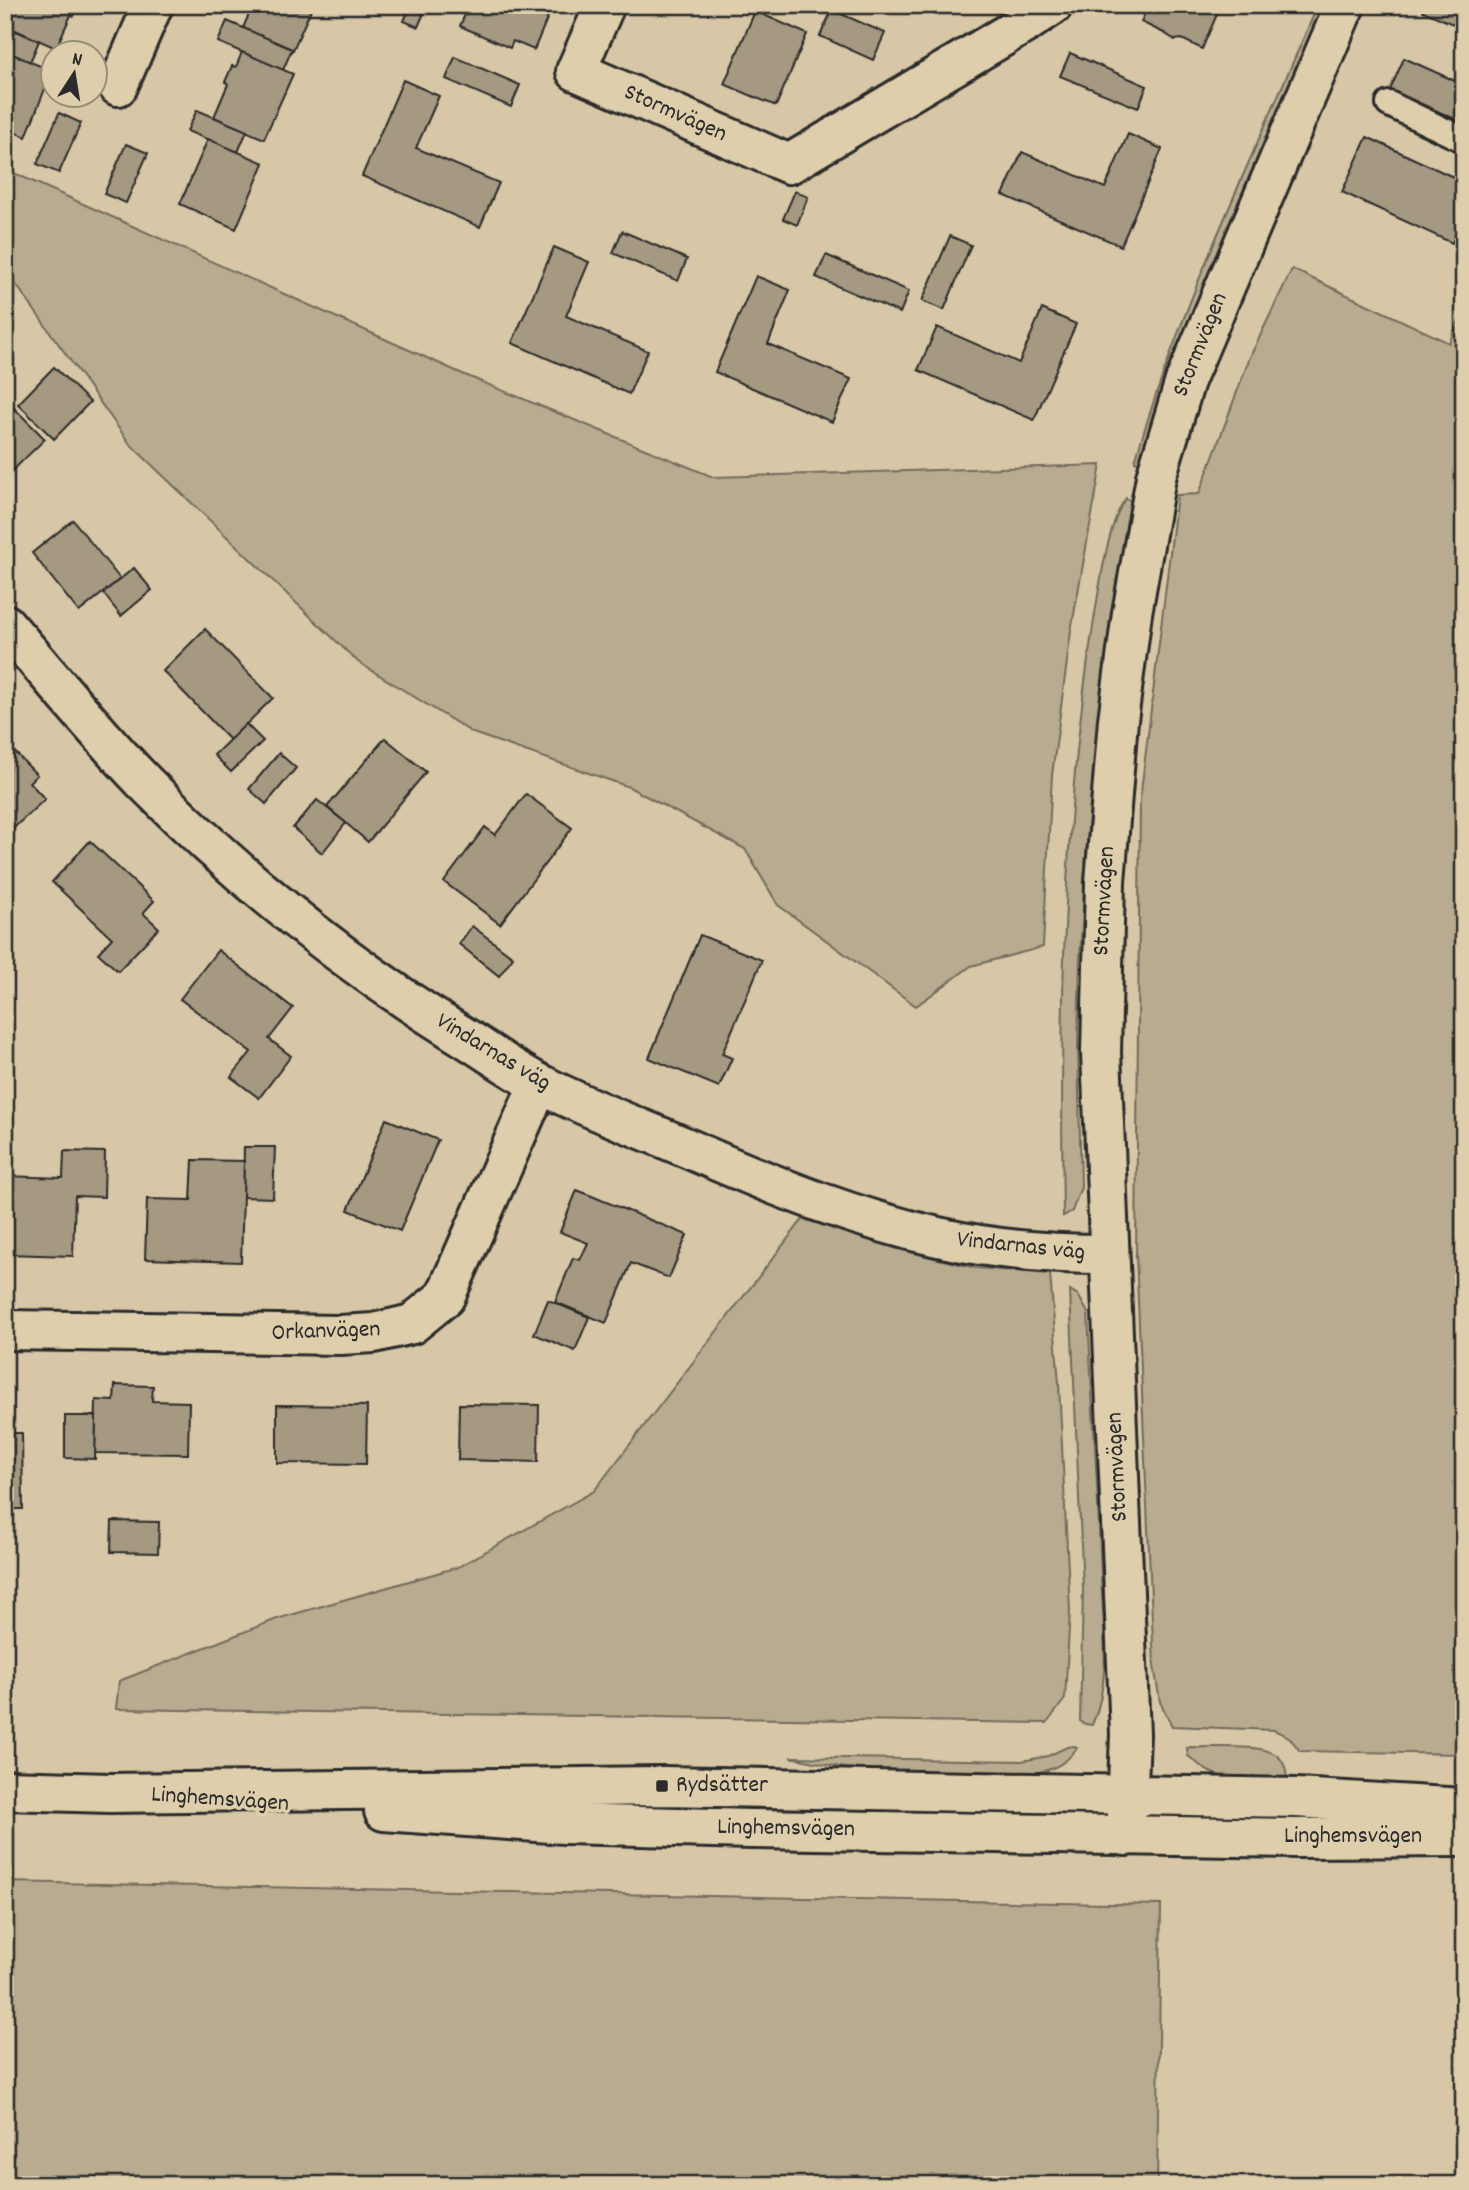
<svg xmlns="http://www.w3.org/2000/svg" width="1469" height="2190" font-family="Dekko,sans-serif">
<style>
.green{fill:#b8ab8f;stroke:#726b5d;stroke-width:2}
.building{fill:#a59981;stroke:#2b2b2b;stroke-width:2}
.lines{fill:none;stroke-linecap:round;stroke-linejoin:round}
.lane-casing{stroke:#2b2b2b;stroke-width:30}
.street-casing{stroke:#2b2b2b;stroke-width:44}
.secondary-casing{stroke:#2b2b2b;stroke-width:44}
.lane{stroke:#dfceab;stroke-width:24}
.street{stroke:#dfceab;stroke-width:38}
.secondary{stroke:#dfceab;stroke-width:38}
.poi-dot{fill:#2b2b2b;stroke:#dfceab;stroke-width:2.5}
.labels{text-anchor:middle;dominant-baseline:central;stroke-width:7;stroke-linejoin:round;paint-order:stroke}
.street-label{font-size:24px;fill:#2b2b2b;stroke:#dfceab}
.poi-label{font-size:24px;fill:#2b2b2b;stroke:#dfceab;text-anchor:start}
</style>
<rect width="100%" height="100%" fill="#d8c7a6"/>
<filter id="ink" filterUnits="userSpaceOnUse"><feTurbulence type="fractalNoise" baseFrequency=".0143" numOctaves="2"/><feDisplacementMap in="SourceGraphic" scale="14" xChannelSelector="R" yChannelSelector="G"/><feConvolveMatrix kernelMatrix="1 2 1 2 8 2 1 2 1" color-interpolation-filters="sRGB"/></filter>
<g filter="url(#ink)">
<g class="green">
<path d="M1318 5H1325L1179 343 1159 400 1141 463 1135 461C1181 304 1253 155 1318 5Z"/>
<polygon points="5,169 465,375 713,477 1101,465 1071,631 1052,775 1043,947 971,966 916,1006 778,905 745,849 629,787 473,733 358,662 130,444 10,276 5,273"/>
<polygon points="1292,269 1449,343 1464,308 1464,1754 1300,1751 1289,1737 1274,1730 1172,1726 1160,1702 1154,1666 1136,1255 1140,800 1177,495 1199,494 1250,357"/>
<path d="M1126 498 1131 501 1098 719 1088 827 1080 957 1078 1046 1081 1187 1072 1211 1063 1216C1060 1016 1062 818 1094 620 1099 590 1108 521 1126 498Z"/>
<polygon points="803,1219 898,1249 976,1268 1050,1274 1059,1383 1070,1611 1065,1699 1047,1723 116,1709 119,1681 277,1619 458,1567 594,1491"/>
<path d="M1070 1290 1078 1295 1088 1313C1092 1401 1098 1488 1101 1576 1103 1624 1112 1680 1092 1725L1085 1724 1080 1721 1083 1590Z"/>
<path d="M1075 1746 1077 1748C1063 1769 1044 1772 1021 1775L883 1771 845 1768 790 1757 1022 1761 1048 1756 1067 1747Z"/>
<path d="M1191 1747C1211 1748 1265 1743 1279 1757 1286 1764 1287 1773 1287 1782 1262 1781 1233 1783 1210 1772 1202 1768 1195 1761 1188 1756L1187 1748Z"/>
<polygon points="5,1882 1161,1905 1157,2185 5,2185"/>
</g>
<g class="building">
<polygon points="15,5 79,5 74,16 71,15 56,48 6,26"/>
<polygon points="253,5 313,5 293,50 243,28"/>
<polygon points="469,5 530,5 549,14 534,50 513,41 510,48 460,26"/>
<polygon points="1148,5 1221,5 1202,49 1182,39 1175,40 1164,33 1141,22"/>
<polygon points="1425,5 1463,5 1455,25 1423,11"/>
<polygon points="410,7 424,13 418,27 404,21"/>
<polygon points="832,10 885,33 873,60 820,36"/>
<polygon points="755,11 807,34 776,106 724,84"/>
<polygon points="227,21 292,49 283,70 218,42"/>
<polygon points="5,26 39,41 30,62 5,51"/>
<polygon points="5,51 52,71 26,137 5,128"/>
<polygon points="242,52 293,74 264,139 214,117 228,84 225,82 232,66 236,67"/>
<polygon points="1070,53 1147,86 1138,108 1060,76"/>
<polygon points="455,57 520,85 511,107 446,79"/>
<polygon points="1404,58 1464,85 1464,123 1390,90"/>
<polygon points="403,80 439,96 416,148 499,183 480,227 362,176"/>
<polygon points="197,110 247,131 238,152 187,131"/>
<polygon points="59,113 81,123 59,173 37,164"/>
<polygon points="1128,134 1162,149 1121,246 1003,195 1022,152 1105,188"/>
<polygon points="1367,137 1464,182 1464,216 1452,243 1342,192"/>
<polygon points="208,139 264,163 236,229 180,204"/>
<polygon points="126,144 148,153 126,203 104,194"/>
<polygon points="795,191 808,197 797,225 783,219"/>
<polygon points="622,231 687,259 678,281 613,253"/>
<polygon points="950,236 971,245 944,310 922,301"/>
<polygon points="554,247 589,262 566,316 648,351 629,394 512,343"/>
<polygon points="826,255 909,291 900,313 816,277"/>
<polygon points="756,276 790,290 768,344 851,379 832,422 715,372"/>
<polygon points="1042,309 1076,324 1034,420 918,370 937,327 1019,363"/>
<polygon points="54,367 90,402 54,439 18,404"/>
<polygon points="12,406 45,439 5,478 5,412"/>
<polygon points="73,520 120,579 79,612 32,553"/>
<polygon points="134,568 152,590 121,616 103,593"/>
<polygon points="205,629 273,698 230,740 163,671"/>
<polygon points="246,724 263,741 231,772 214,755"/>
<polygon points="385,738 426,772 368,842 327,807"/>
<polygon points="5,742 37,775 29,782 45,799 5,836"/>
<polygon points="279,753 296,768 266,804 249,789"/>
<polygon points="526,794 572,828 500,924 444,882 485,827 495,835"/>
<polygon points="317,800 346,823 322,853 293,828"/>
<polygon points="90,841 154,901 143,913 159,928 118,971 98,953 112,938 52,882"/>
<polygon points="472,926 513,957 499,976 459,944"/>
<polygon points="700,935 762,960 722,1054 732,1058 719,1087 649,1058"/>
<polygon points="218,950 293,1008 269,1039 291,1056 259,1098 231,1077 251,1052 180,999"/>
<polygon points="386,1119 438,1140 400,1231 348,1210"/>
<polygon points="244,1147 275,1147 273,1198 243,1197"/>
<polygon points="64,1151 105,1152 104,1197 75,1196 73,1256 5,1254 5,1176 63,1178"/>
<polygon points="193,1160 244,1161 241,1262 145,1259 147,1199 191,1200"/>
<polygon points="577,1190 687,1235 669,1278 631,1263 606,1323 555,1302 573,1258 580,1260 588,1243 560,1232"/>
<polygon points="548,1300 589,1317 575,1351 534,1334"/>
<polygon points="115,1385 153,1386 152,1401 189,1402 188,1454 95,1453 96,1400 114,1401"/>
<polygon points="459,1404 539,1405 538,1462 458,1460"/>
<polygon points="277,1405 367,1406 366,1464 277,1463"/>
<polygon points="65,1416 96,1416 95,1459 65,1458"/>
<polygon points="5,1433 22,1433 23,1509 5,1509"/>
<polygon points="112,1521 159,1522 158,1553 111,1552"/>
</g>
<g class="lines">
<defs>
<polyline id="lane" points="1389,104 1464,140"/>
<g id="street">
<polyline points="605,5 576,71 789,164 1029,21 1053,5"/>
<polyline points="118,86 153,5"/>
<path d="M5 624C51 677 95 731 144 782 238 877 343 962 456 1032 484 1049 511 1069 540 1084 592 1111 649 1131 703 1155 779 1188 857 1219 938 1237 994 1250 1051 1254 1108 1254"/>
<polyline points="5,1330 340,1335 374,1333 412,1324 445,1297 539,1084"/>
<polyline points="1126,1836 1130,1734 1101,1053 1105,882 1118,720 1132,613 1156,477 1185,381 1345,5"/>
</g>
<g id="secondary">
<polyline points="5,1790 110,1793 662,1786 1296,1798 1464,1808"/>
<polyline points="384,1811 565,1824 751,1829 1295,1838 1464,1837"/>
</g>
</defs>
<use href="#lane" class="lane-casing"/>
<use href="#street" class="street-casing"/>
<use href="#secondary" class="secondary-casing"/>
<use href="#lane" class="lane"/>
<use href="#street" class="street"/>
<use href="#secondary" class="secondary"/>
</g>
</g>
<rect class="poi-dot" x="655" y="1779" width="14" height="14" rx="3.5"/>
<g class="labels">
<g class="street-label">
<text transform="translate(675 114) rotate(24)">Stormvägen</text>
<text transform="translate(1201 345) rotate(-68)">Stormvägen</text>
<text transform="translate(1105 901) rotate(-87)">Stormvägen</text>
<text transform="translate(493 1053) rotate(31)">Vindarnas väg</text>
<text transform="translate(1021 1247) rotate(6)">Vindarnas väg</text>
<text transform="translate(326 1332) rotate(-2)">Orkanvägen</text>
<text transform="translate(1118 1467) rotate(-93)">Stormvägen</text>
<text transform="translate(220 1800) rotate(4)">Linghemsvägen</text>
<text transform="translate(786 1829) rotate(1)">Linghemsvägen</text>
<text x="1353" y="1837">Linghemsvägen</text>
</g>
<g class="poi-label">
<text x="676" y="1786">Rydsätter</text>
</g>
</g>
<rect width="1469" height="2190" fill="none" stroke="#dfceab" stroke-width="28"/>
<rect x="14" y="14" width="1441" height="2162" fill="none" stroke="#2b2b2b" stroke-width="2.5" filter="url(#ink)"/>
<g transform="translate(74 74) rotate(12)"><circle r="33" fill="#dfceab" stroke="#978d78" stroke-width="2"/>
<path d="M0-5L12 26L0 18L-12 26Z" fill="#2b2b2b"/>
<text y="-10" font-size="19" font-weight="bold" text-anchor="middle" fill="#2b2b2b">N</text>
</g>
</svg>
